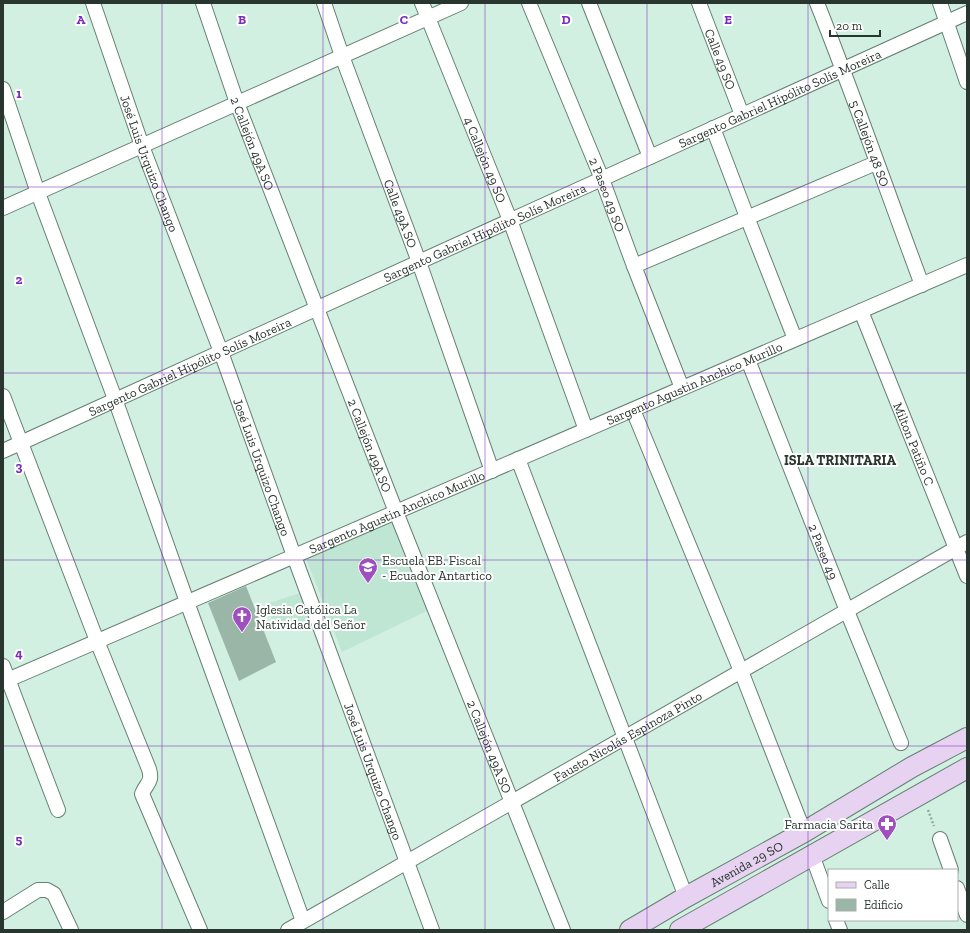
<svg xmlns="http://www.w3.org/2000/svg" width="970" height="933" font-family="'Zilla Slab',serif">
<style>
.built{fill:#bfe6d2}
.building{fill:#99b6a7}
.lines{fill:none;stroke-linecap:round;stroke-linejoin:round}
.street-casing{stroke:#658072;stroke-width:16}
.secondary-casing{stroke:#658072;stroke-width:22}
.path{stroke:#93ab9f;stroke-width:2.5;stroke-dasharray:2 2;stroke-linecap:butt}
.street{stroke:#fff;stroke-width:14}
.secondary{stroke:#e8d2f2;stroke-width:20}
.grid{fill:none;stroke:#7b2cbf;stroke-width:1;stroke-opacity:0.55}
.labels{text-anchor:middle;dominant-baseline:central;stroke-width:4;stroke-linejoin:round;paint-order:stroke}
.street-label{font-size:13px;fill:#29352f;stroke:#fff}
.poi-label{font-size:13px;fill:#29352f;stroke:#fff;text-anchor:start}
.neighbourhood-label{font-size:14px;font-weight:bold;fill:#29352f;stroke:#fff}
.grid-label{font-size:13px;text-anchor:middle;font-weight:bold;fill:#7b2cbf;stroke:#fff;stroke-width:4;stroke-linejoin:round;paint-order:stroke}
</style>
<rect width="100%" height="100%" fill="#d2f0e1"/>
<g class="built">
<polygon points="393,518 431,609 342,652 306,558"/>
<polygon points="300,593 311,619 276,630 266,604"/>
</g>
<polygon class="building" points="246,586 276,662 239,681 208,603"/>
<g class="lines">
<defs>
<g id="street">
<path id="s1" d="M93 3 142 146 221 352 294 556 432 930"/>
<path id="s2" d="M203 3 237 103 396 512 563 930"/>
<path id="s3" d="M324 3 342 56 419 262 492 471"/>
<path id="s4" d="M422 3 510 220 586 430"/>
<path id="s5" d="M529 3 602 179 634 266 682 388"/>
<polyline points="589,3 650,157"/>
<path id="s6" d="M699 3 742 115"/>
<path id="s7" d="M817 3C854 96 887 191 922 285"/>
<polyline points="940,3 967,82"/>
<polyline points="3,89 38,193 115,399 187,602 303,921"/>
<polyline points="713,128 747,217 795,339"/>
<polyline points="3,208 461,3"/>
<polyline points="634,266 876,163"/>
<path id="s8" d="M861 311 967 576"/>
<path id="s9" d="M748 360 847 611 901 743"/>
<path d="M3 396 97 641 149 769C153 783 146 783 142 794L200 930"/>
<polyline points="633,410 741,671 804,832"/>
<path id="s10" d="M3 451 967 13"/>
<polyline points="518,459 686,897"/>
<polyline points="3,666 58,810"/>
<path id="s11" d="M3 682 967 265"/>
<polyline points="940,839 951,870"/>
<polyline points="812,855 829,901"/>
<polyline points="957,888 967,915"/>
<polyline points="3,912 38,890 47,890 54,894 71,930"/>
<polyline points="836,920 840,930"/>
<path id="s12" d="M288 930 967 542"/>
</g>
<g id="secondary">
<path id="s13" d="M630 930 686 897 804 832 912 767 967 738"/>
<polyline points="680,930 967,768"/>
</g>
</defs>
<use href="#street" class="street-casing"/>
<use href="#secondary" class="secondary-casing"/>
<polyline class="path" points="928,810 934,826"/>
<use href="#street" class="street"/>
<use href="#secondary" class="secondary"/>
</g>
<path class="grid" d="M162 3V930M323 3V930M485 3V930M647 3V930M808 3V930M3 187H967M3 373H967M3 560H967M3 746H967"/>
<defs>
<symbol id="school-pin" viewBox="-11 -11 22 30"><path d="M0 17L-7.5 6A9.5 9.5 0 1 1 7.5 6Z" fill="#9e4fc0" stroke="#fff"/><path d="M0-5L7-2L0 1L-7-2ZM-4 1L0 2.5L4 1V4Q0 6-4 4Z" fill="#fff"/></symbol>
<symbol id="church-pin" viewBox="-11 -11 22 30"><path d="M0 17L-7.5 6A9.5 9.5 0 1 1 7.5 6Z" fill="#9e4fc0" stroke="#fff"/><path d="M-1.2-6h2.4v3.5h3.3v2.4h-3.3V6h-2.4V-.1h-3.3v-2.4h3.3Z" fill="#fff"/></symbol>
<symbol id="pharmacy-pin" viewBox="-11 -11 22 30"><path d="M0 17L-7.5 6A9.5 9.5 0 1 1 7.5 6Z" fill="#9e4fc0" stroke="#fff"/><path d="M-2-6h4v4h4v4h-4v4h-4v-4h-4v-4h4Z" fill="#fff"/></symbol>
</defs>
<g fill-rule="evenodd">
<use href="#school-pin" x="357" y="556" width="22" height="30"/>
<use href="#church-pin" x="231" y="605" width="22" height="30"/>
<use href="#pharmacy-pin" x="876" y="813" width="22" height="30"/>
</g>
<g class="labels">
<g class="street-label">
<text stroke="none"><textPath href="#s6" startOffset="60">Calle 49 SO</textPath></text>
<text stroke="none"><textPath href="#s10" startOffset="853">Sargento Gabriel Hipólito Solís Moreira</textPath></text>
<text stroke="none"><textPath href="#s2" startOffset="149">2 Callejón 49A SO</textPath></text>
<text stroke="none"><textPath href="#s7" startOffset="150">5 Callejón 48 SO</textPath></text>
<text stroke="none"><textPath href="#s4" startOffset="169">4 Callejón 49 SO</textPath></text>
<text stroke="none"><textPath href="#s1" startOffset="170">José Luis Urquizo Chango</textPath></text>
<text stroke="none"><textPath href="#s5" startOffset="207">2 Paseo 49 SO</textPath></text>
<text stroke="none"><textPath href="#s3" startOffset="224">Calle 49A SO</textPath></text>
<text stroke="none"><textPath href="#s10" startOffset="529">Sargento Gabriel Hipólito Solís Moreira</textPath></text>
<text stroke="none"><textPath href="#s10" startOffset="205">Sargento Gabriel Hipólito Solís Moreira</textPath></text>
<text stroke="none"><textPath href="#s11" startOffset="753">Sargento Agustin Anchico Murillo</textPath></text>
<text stroke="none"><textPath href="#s8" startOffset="143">Milton Patiño C</textPath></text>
<text stroke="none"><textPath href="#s2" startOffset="473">2 Callejón 49A SO</textPath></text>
<text stroke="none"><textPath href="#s1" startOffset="494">José Luis Urquizo Chango</textPath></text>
<text stroke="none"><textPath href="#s11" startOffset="429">Sargento Agustin Anchico Murillo</textPath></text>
<text stroke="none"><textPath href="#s9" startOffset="206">2 Paseo 49</textPath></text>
<text stroke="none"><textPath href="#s12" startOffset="391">Fausto Nicolás Espinoza Pinto</textPath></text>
<text stroke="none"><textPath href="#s2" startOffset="797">2 Callejón 49A SO</textPath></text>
<text stroke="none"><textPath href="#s1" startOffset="818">José Luis Urquizo Chango</textPath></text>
<text stroke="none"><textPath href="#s13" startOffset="134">Avenida 29 SO</textPath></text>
</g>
<g class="poi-label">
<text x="382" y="560">Escuela EB. Fiscal<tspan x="382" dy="15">- Ecuador Antartico</tspan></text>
<text x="256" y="609">Iglesia Católica La<tspan x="256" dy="15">Natividad del Señor</tspan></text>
<text x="873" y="824" text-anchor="end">Farmacia Sarita</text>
</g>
<g class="neighbourhood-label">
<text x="840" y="460">ISLA TRINITARIA</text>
</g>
</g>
<g class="grid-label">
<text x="81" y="24">A</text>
<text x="242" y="24">B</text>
<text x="404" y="24">C</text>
<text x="566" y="24">D</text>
<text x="728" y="24">E</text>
<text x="19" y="98">1</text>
<text x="19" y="284">2</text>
<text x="19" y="471">3</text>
<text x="19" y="658">4</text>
<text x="19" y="844">5</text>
</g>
<rect width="970" height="933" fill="none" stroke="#29352f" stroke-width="8"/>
<rect x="828" y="869" width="130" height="52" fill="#ffffff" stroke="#a9aeac"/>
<rect x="836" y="882" width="20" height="6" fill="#e8d2f2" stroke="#a9aeac"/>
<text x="864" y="889" font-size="12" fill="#29352f">Calle</text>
<rect x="836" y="899" width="20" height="12" fill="#99b6a7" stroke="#a9aeac"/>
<text x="864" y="909" font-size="12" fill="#29352f">Edificio</text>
<path d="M830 30v6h50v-6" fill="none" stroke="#29352f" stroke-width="2"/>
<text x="836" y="30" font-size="12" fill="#29352f" stroke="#ffffff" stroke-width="3" paint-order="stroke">20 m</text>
</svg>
